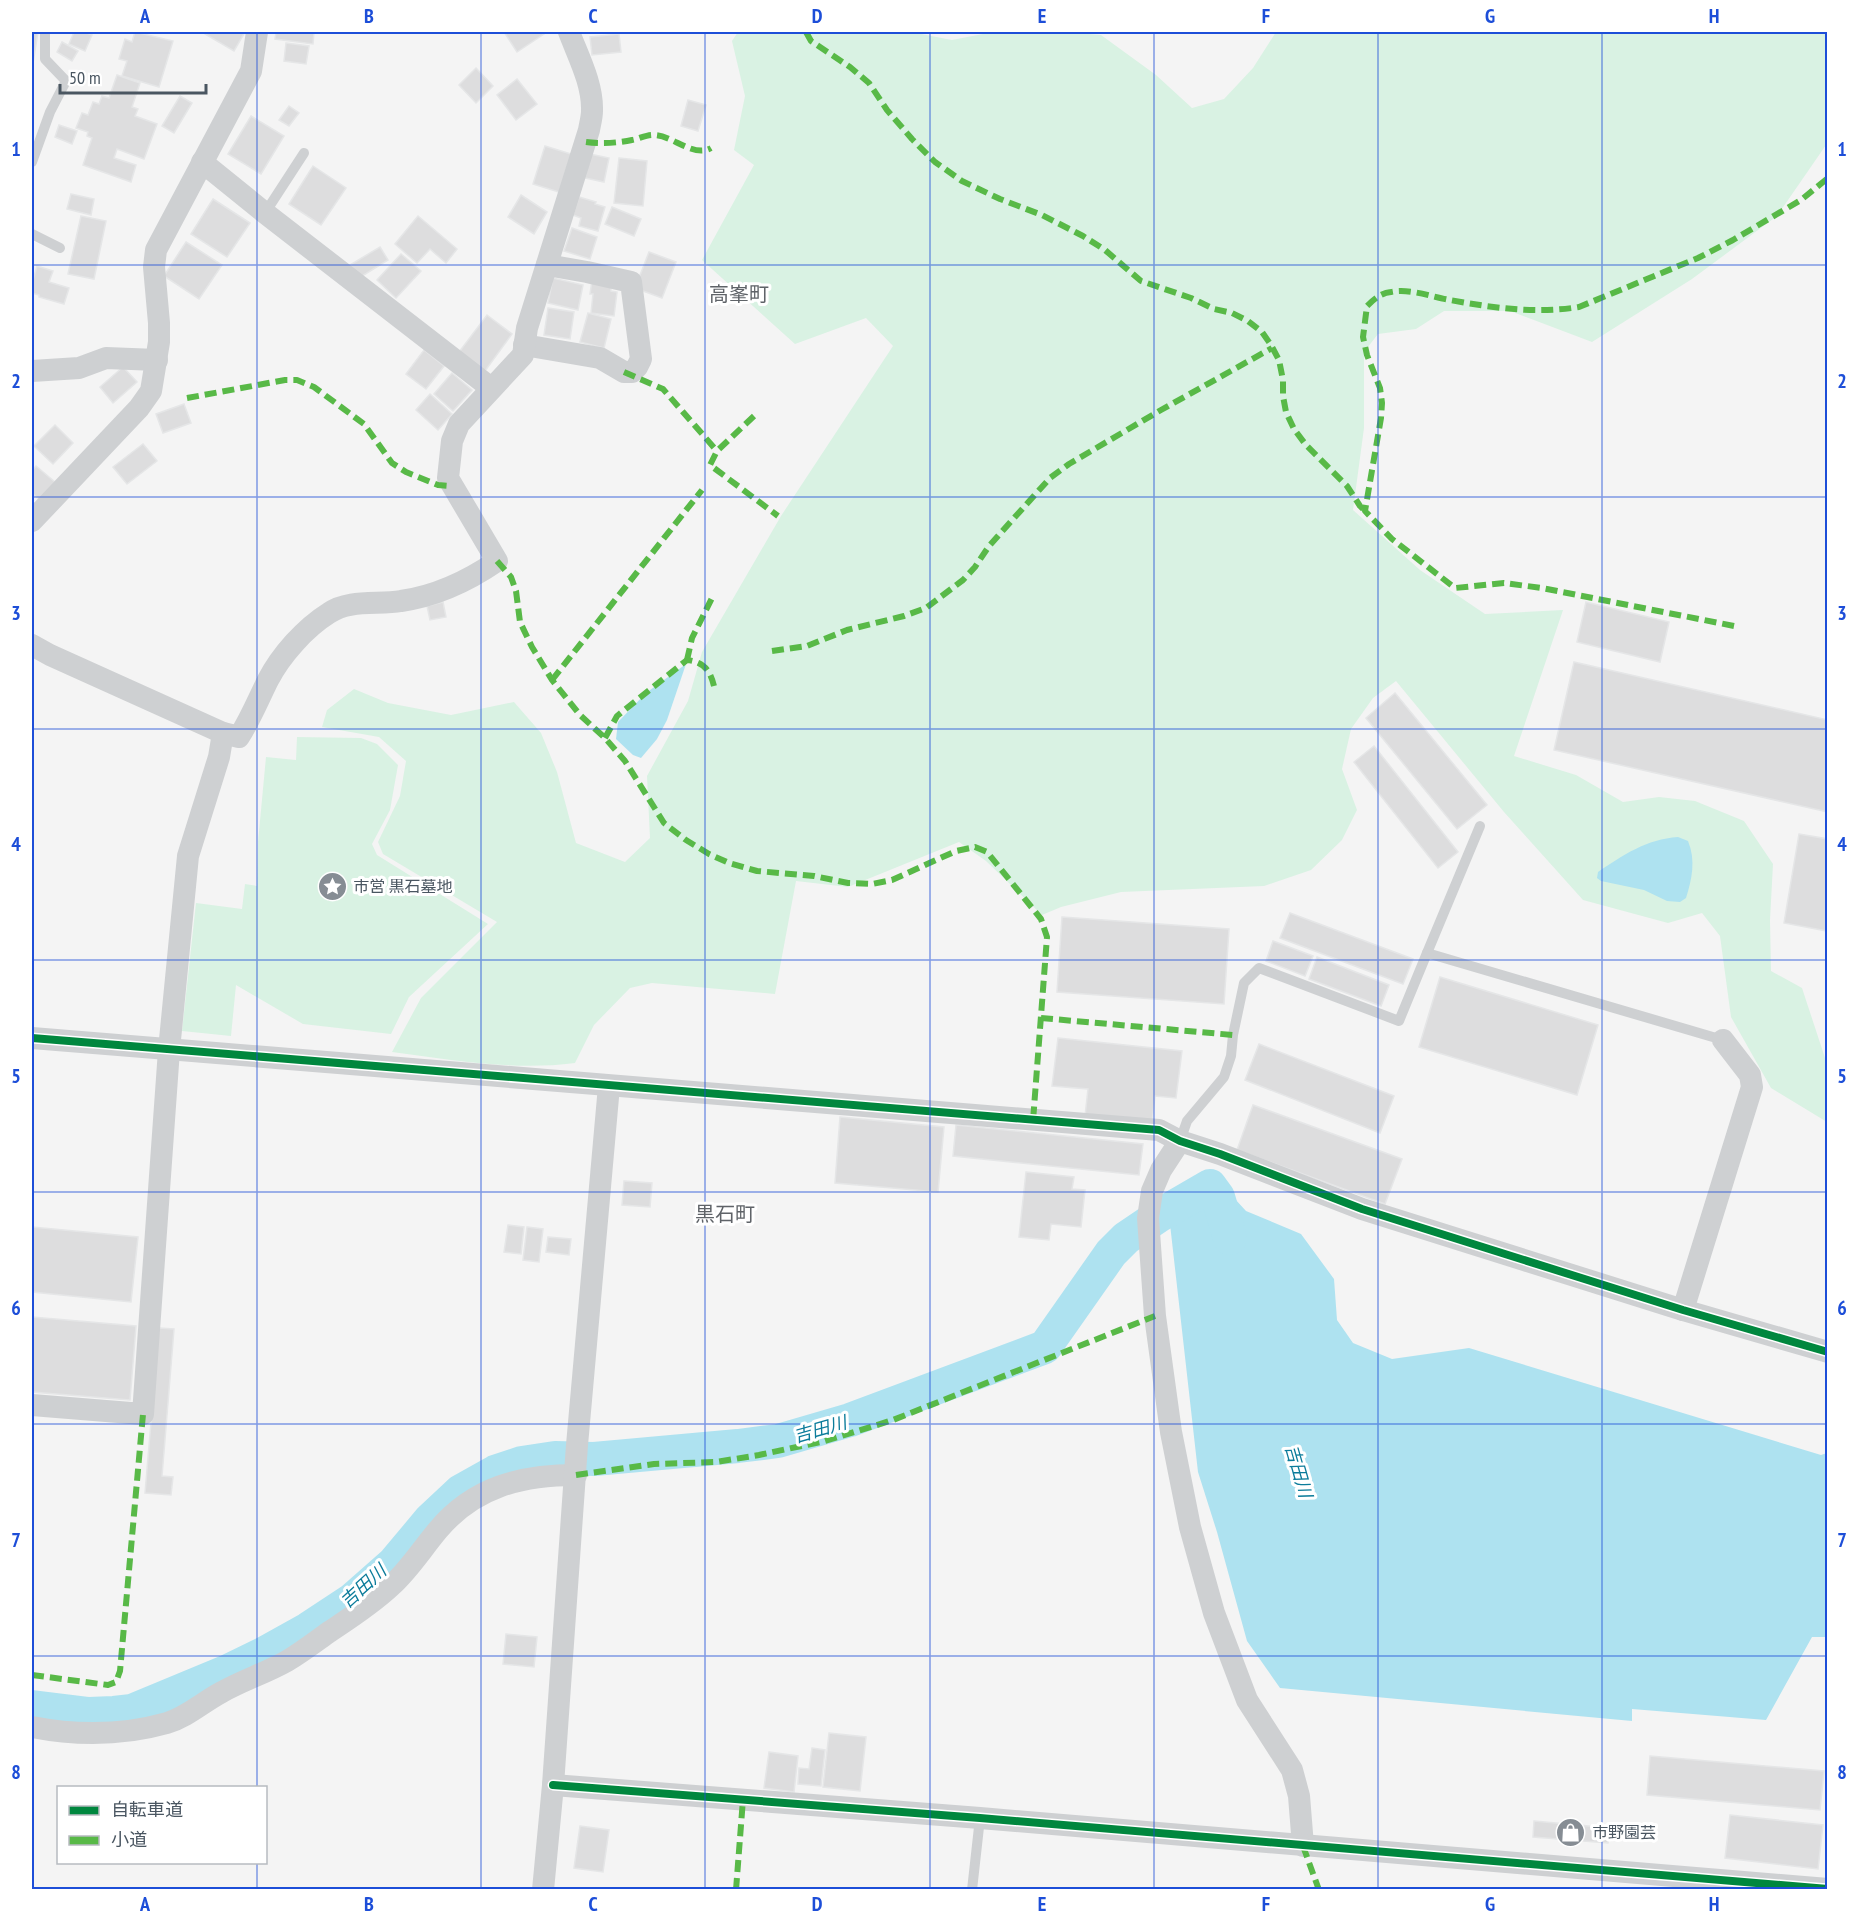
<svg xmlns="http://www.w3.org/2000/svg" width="1859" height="1921" font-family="'PT Sans Narrow','Noto Sans JP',sans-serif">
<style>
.green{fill:#d9f2e3}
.water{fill:#aee2f0}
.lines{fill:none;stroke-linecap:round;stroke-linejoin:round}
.river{stroke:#aee2f0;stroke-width:34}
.building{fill:#ddddde;stroke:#e5e6e7;stroke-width:1.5}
.service{stroke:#ced0d2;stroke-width:10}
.minor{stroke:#ced0d2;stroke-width:22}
.quiet{stroke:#58b947;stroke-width:6;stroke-dasharray:12 6;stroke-linecap:butt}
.cycleway-casing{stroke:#fff;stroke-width:11}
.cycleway{stroke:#00873e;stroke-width:8}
.grid{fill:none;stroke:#1d4ed8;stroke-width:1.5;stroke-opacity:0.55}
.labels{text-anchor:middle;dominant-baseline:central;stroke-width:6;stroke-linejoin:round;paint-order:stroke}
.poi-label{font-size:16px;fill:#4a5661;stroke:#fff;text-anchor:start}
.water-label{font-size:18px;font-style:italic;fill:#0c7c9b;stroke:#fff}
.quarter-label{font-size:20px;fill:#5f6368;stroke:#fff}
.neatline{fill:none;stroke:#1d4ed8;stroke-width:2}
.grid-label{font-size:20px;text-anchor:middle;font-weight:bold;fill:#1d4ed8}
</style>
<rect width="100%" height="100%" fill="#f4f4f4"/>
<g class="green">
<path d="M738 32H914L916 33 952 40 993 32H1065L1101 35 1156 75 1192 108 1224 99 1253 68 1276 32H1827L1826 145 1777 216 1692 279 1592 342 1510 311H1444L1416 329 1378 334 1364 352V428L1353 510 1420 570 1485 614 1563 610 1514 756 1576 775 1623 802 1659 797 1695 801 1744 821 1773 864 1770 920 1771 971 1802 988 1827 1064V1122L1771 1088 1731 1017 1720 936 1702 913 1668 923 1583 900 1504 812 1396 681 1373 698 1351 729 1342 769 1357 810 1342 840 1311 870 1264 886 1121 892 1061 907 1042 915 986 861 959 842 848 887 796 881 775 994 652 983 630 988 594 1025 575 1063C513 1071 453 1060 392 1052L421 998 497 922 383 854 378 842 400 796 406 761 379 737 322 727 327 710 354 689 388 703 451 715 514 702 541 733 557 772 576 843 625 862 650 838 647 776 688 701 702 652 781 516 893 346 866 318 795 344 702 260 754 165 734 150 745 96 732 41Z"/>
<polygon points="297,737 361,738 377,744 398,765 390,810 372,844 377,855 488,924 409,997 391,1034 303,1024 236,985 231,1036 182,1031 196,903 242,909 245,884 257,886 258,842 266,757 296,760"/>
</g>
<g class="water">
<polygon points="686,664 667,720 657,739 641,758 633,755 616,739 618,722 646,693"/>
<path d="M1678 837 1688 841C1696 860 1692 879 1686 898L1680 902 1667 901 1644 890 1601 881 1597 878 1598 872C1623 855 1647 839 1678 837Z"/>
<polygon points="1224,1187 1246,1211 1301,1234 1334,1279 1337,1320 1353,1343 1392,1359 1469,1348 1821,1455 1827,1453 1827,1637 1812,1637 1766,1720 1632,1709 1632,1721 1280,1688 1247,1641 1217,1532 1198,1472 1170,1224"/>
</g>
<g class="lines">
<polyline class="river" points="32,1707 89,1714 114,1713 132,1711 226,1672 263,1654 308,1629 352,1600 394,1563 430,1520 461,1491 495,1472 522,1463 555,1458 594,1459 738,1446 778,1441 850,1420 1045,1347 1111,1253 1126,1238 1160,1215 1210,1186 1218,1197 1230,1238"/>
</g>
<g class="building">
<polygon points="32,32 38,32 33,63 32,63"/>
<polygon points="74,32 84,32 92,35 85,51 69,44"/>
<polygon points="135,32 173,41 159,87 122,76 127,61 119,59 125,39 132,42"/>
<polygon points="206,32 245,32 234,51 205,34"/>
<polygon points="276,32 314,32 313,44 275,39"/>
<polygon points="504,32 547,32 517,52"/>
<polygon points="619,34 621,52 592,55 590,37"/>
<polygon points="62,42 78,51 72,61 57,52"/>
<polygon points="286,43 309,46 306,64 284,61"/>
<polygon points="476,68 493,86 476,103 459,85"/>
<polygon points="117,75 140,83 132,107 138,109 135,116 157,124 144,159 117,149 114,158 136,165 131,182 83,165 92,138 87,136 88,132 76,128 82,113 88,115 93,102 99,104 102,96 109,98"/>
<polygon points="517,79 537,104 516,120 497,95"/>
<polygon points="180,96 192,103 174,133 162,126"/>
<polygon points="688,100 706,105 698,131 681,126"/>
<polygon points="289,106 299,113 289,126 279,120"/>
<polygon points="251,116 284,136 261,174 228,154"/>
<polygon points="59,125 77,131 72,144 55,137"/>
<polygon points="545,146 571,154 559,192 533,184"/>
<polygon points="590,154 609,158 604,182 585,178"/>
<polygon points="619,158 647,161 643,206 614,203"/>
<polygon points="313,166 346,188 321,225 289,204"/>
<polygon points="71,194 94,199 91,215 67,209"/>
<polygon points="521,195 547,212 534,234 508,217"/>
<polygon points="579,197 596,202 595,204 605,207 598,231 579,226 581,218 573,215"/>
<polygon points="213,199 250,223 227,257 191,234"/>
<polygon points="612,207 641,219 634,236 605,224"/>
<polygon points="81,216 106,221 94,279 68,274"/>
<polygon points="418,216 457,249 446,263 430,249 417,263 395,244"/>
<polygon points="572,228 597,237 590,259 564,251"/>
<polygon points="186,242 222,265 199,299 164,276"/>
<polygon points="380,247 388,260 359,278 350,265"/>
<polygon points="649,252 676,262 662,298 635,288"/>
<polygon points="401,254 421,271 396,298 377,280"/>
<polygon points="37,266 53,271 49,282 69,288 64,304 39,297 39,295 32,293 32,284"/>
<polygon points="553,278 583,285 578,310 548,303"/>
<polygon points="592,280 611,282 611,291 617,292 614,316 591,313 593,294 590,294"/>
<polygon points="548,308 574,312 570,339 544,335"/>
<polygon points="588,313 611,319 604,348 580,342"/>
<polygon points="487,315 512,334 485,371 459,352"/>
<polygon points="424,350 444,366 426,389 406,374"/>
<polygon points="123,367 137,382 113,403 100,387"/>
<polygon points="452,373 472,390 453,411 434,394"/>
<polygon points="430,394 452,414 438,430 416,410"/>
<polygon points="184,404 191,423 163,433 156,414"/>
<polygon points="55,425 73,443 53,464 34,446"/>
<polygon points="143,444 157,461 127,484 113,467"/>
<polygon points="36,466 55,482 40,500 32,493 32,471"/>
<polygon points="443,602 446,617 430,620 427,606"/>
<polygon points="1586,602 1669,622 1660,662 1577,642"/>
<polygon points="1574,662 1828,720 1828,812 1554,750"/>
<polygon points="1395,693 1487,805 1457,829 1366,718"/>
<polygon points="1374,746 1458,852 1438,868 1354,762"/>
<polygon points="1799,834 1828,839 1827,931 1784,923"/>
<polygon points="1290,913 1413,959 1403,984 1280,938"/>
<polygon points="1062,917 1229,929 1224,1004 1057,992"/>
<polygon points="1273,941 1313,956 1305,976 1266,961"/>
<polygon points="1317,957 1389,985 1381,1006 1309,979"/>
<polygon points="1440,977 1598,1025 1577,1095 1419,1047"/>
<polygon points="1058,1038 1182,1051 1176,1098 1155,1096 1152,1123 1085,1116 1088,1089 1052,1086"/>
<polygon points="1259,1044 1394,1096 1380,1133 1245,1080"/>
<polygon points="1253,1105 1402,1159 1385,1204 1237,1150"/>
<polygon points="840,1117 944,1127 938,1192 835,1183"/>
<polygon points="956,1125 1143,1144 1139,1175 953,1156"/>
<polygon points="1026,1172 1074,1177 1072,1189 1085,1190 1081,1227 1051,1224 1049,1240 1019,1237"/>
<polygon points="624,1181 652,1183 650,1207 622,1205"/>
<polygon points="508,1225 524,1227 521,1254 504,1252"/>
<polygon points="32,1227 138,1237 131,1302 32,1292"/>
<polygon points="527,1227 543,1229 539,1262 523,1260"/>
<polygon points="548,1237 571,1239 569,1255 546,1252"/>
<polygon points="32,1317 136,1326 130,1400 32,1392"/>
<polygon points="159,1328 174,1329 162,1476 173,1477 171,1495 145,1493"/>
<polygon points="506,1634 537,1637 534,1667 503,1664"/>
<polygon points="829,1733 866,1737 860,1791 823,1787"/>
<polygon points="812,1748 825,1750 821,1786 798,1784 799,1768 809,1769"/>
<polygon points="769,1752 798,1756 794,1792 764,1788"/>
<polygon points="1650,1756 1824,1771 1820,1810 1647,1795"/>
<polygon points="1730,1815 1823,1825 1818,1869 1725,1858"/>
<polygon points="1534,1821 1610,1828 1608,1843 1533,1837"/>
<polygon points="580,1826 609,1830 603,1872 574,1868"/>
</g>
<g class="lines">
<g class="service">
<polyline points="32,162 50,112 66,81 45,59 45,32"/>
<polyline points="265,213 304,153"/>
<polyline points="32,234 60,248"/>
<polyline points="1427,953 1480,826"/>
<polyline points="1180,1141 1187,1121 1224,1077 1231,1056 1233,1035 1244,983 1259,968 1399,1021 1427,953 1723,1040"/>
<polyline points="972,1890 980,1818"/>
</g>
<g class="minor">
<polyline points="202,162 265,213 491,388"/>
<polyline points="524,345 600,358 624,372 632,372 637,367 641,359 631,282 587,272 547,265"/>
<polyline points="32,371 79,368 106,358 157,360"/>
<polyline points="32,521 139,408 151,391 159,342 159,323 154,267 156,250 251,71 257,32"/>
<path d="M32 645 50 655 223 733 239 737C251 718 258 700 268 680 281 655 305 628 329 613 349 599 378 605 401 601 436 596 468 581 497 561L448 478 452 441 459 424 523 355 527 328 589 130C590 124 592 117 592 111 593 84 578 56 569 32"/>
<polyline points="32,1038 1159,1130 1180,1141 1220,1154 1362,1209 1683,1310 1828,1352"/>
<polyline points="1180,1141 1161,1170 1152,1191 1148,1218 1155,1316 1171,1432 1190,1527 1214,1613 1247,1700 1292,1770 1299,1796 1303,1846"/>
<polyline points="1683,1310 1752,1087 1750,1075 1723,1040"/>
<polyline points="32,1405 143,1414 169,1050 188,856 219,757 223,733"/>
<path d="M32 1727C78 1736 121 1736 167 1723 187 1717 203 1702 222 1692 243 1680 266 1673 287 1661 302 1652 315 1642 329 1632 350 1618 372 1604 391 1586 409 1570 422 1549 438 1530 474 1487 521 1475 576 1475"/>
<polyline points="553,1785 980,1818 1828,1889"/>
<polyline points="543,1890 553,1785 577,1445 609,1086"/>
</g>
<g class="quiet">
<polyline points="806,32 811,41 850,67 869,83 887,110 912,139 935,162 962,181 1000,199 1042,215 1083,236 1105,250 1141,281 1191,298 1214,309 1232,313 1248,321 1262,332 1271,345 1279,360 1283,380 1283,396 1286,412 1294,429 1306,445 1347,486 1360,506 1365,511"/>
<path d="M586 142C601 144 617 143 632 140 639 139 647 134 655 135 673 136 694 158 711 148"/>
<polyline points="624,372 663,389 717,451"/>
<polyline points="187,398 285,380 297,380 314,387 364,424 392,463 406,472 438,485 451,486"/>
<polyline points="754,416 717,451 710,465 778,516"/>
<polyline points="497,561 511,577 516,591 520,622 532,647 552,680 580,715 605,738 625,761 664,823 686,840 709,854 729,863 757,871 814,876 848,883 872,884 892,880 956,851 975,847 987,852 1041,919 1047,937 1033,1121"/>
<path d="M1734 626 1542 588 1504 583 1455 588 1392 539 1365 511 1381 418 1382 403 1380 388 1367 355 1363 337 1367 306C1374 299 1381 293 1391 292 1409 288 1432 297 1450 300 1494 308 1535 314 1579 307L1698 258 1733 240 1801 200 1828 178"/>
<polyline points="772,651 807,646 847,630 904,616 926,608 963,580 975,567 989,546 1050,478 1069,464 1161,410 1272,348"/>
<polyline points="687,660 692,638 713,596"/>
<polyline points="552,680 702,490"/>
<path d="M605 738 617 716 687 660C704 662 710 670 714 686"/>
<polyline points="1041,1018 1233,1035"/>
<polyline points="576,1475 654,1464 716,1462 759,1455 825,1441 893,1420 1155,1316"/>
<polyline points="32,1675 108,1685 116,1682 120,1671 143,1414"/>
<polyline points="1303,1846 1319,1890"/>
<polyline points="736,1890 743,1799"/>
</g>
<defs>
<g id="cycleway">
<polyline points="32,1038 1159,1130 1180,1141 1220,1154 1362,1209 1683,1310 1828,1352"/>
<polyline points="553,1785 980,1818 1828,1889"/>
</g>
</defs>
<use href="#cycleway" class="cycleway-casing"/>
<use href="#cycleway" class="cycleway"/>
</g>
<path class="grid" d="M257 32V1788M481 32V1890M705 32V1890M930 32V1890M1154 32V1890M1378 32V1890M1602 32V1890M32 265H1828M32 497H1828M32 729H1828M32 960H1828M32 1192H1828M32 1424H1828M32 1656H1828M257 1862V1890"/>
<defs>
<symbol id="sight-disc" viewBox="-11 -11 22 22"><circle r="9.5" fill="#868d94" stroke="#fff"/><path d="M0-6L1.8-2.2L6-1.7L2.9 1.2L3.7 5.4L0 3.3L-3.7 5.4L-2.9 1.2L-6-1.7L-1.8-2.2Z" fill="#fff"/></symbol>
<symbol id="shop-disc" viewBox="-11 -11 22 22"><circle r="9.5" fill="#868d94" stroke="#fff"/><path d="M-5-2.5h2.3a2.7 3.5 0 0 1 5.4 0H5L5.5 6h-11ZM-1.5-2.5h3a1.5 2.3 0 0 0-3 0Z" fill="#fff"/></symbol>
</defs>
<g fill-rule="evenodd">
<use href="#sight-disc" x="316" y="870" width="33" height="33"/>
<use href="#shop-disc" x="1554" y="1816" width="33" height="33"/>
</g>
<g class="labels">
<g class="poi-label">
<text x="353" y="886">市営 黒石墓地</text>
<text x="1592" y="1832">市野園芸</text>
</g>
<g class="water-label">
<text transform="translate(820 1429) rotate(-16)">吉田川</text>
<text transform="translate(1299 1471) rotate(74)">吉田川</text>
<text transform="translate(363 1586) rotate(-42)">吉田川</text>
</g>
<g class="quarter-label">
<text x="739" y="294">高峯町</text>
<text x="725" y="1214">黒石町</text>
</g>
</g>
<rect width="1859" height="1921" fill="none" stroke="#ffffff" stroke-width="66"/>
<rect x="57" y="1786" width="210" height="78" fill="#ffffff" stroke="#b7bbc0" stroke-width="1.5"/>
<rect x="69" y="1806" width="30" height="9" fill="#00873e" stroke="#b7bbc0" stroke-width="1.5"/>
<text x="111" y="1816" font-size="18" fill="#4a5661">自転車道</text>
<rect x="69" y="1836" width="30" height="9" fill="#58b947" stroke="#b7bbc0" stroke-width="1.5"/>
<text x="111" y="1846" font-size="18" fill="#4a5661">小道</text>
<path d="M60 84v9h146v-9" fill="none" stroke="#4a5661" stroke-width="3"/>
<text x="69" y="84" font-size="18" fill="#4a5661" stroke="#ffffff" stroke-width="4.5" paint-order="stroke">50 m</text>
<rect x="33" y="33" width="1793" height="1855" class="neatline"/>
<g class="grid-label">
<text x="145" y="23">A</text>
<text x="369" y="23">B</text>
<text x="593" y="23">C</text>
<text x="817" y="23">D</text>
<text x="1042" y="23">E</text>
<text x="1266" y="23">F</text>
<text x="1490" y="23">G</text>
<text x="1714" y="23">H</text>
<text x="16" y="156">1</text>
<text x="1842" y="156">1</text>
<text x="16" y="388">2</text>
<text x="1842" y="388">2</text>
<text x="16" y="620">3</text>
<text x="1842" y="620">3</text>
<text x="16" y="851">4</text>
<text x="1842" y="851">4</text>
<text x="16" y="1083">5</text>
<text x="1842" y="1083">5</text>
<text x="16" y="1315">6</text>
<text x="1842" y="1315">6</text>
<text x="16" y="1547">7</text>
<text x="1842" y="1547">7</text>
<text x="16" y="1779">8</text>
<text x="1842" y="1779">8</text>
<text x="145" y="1911">A</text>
<text x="369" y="1911">B</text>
<text x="593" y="1911">C</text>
<text x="817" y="1911">D</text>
<text x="1042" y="1911">E</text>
<text x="1266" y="1911">F</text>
<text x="1490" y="1911">G</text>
<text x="1714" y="1911">H</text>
</g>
</svg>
